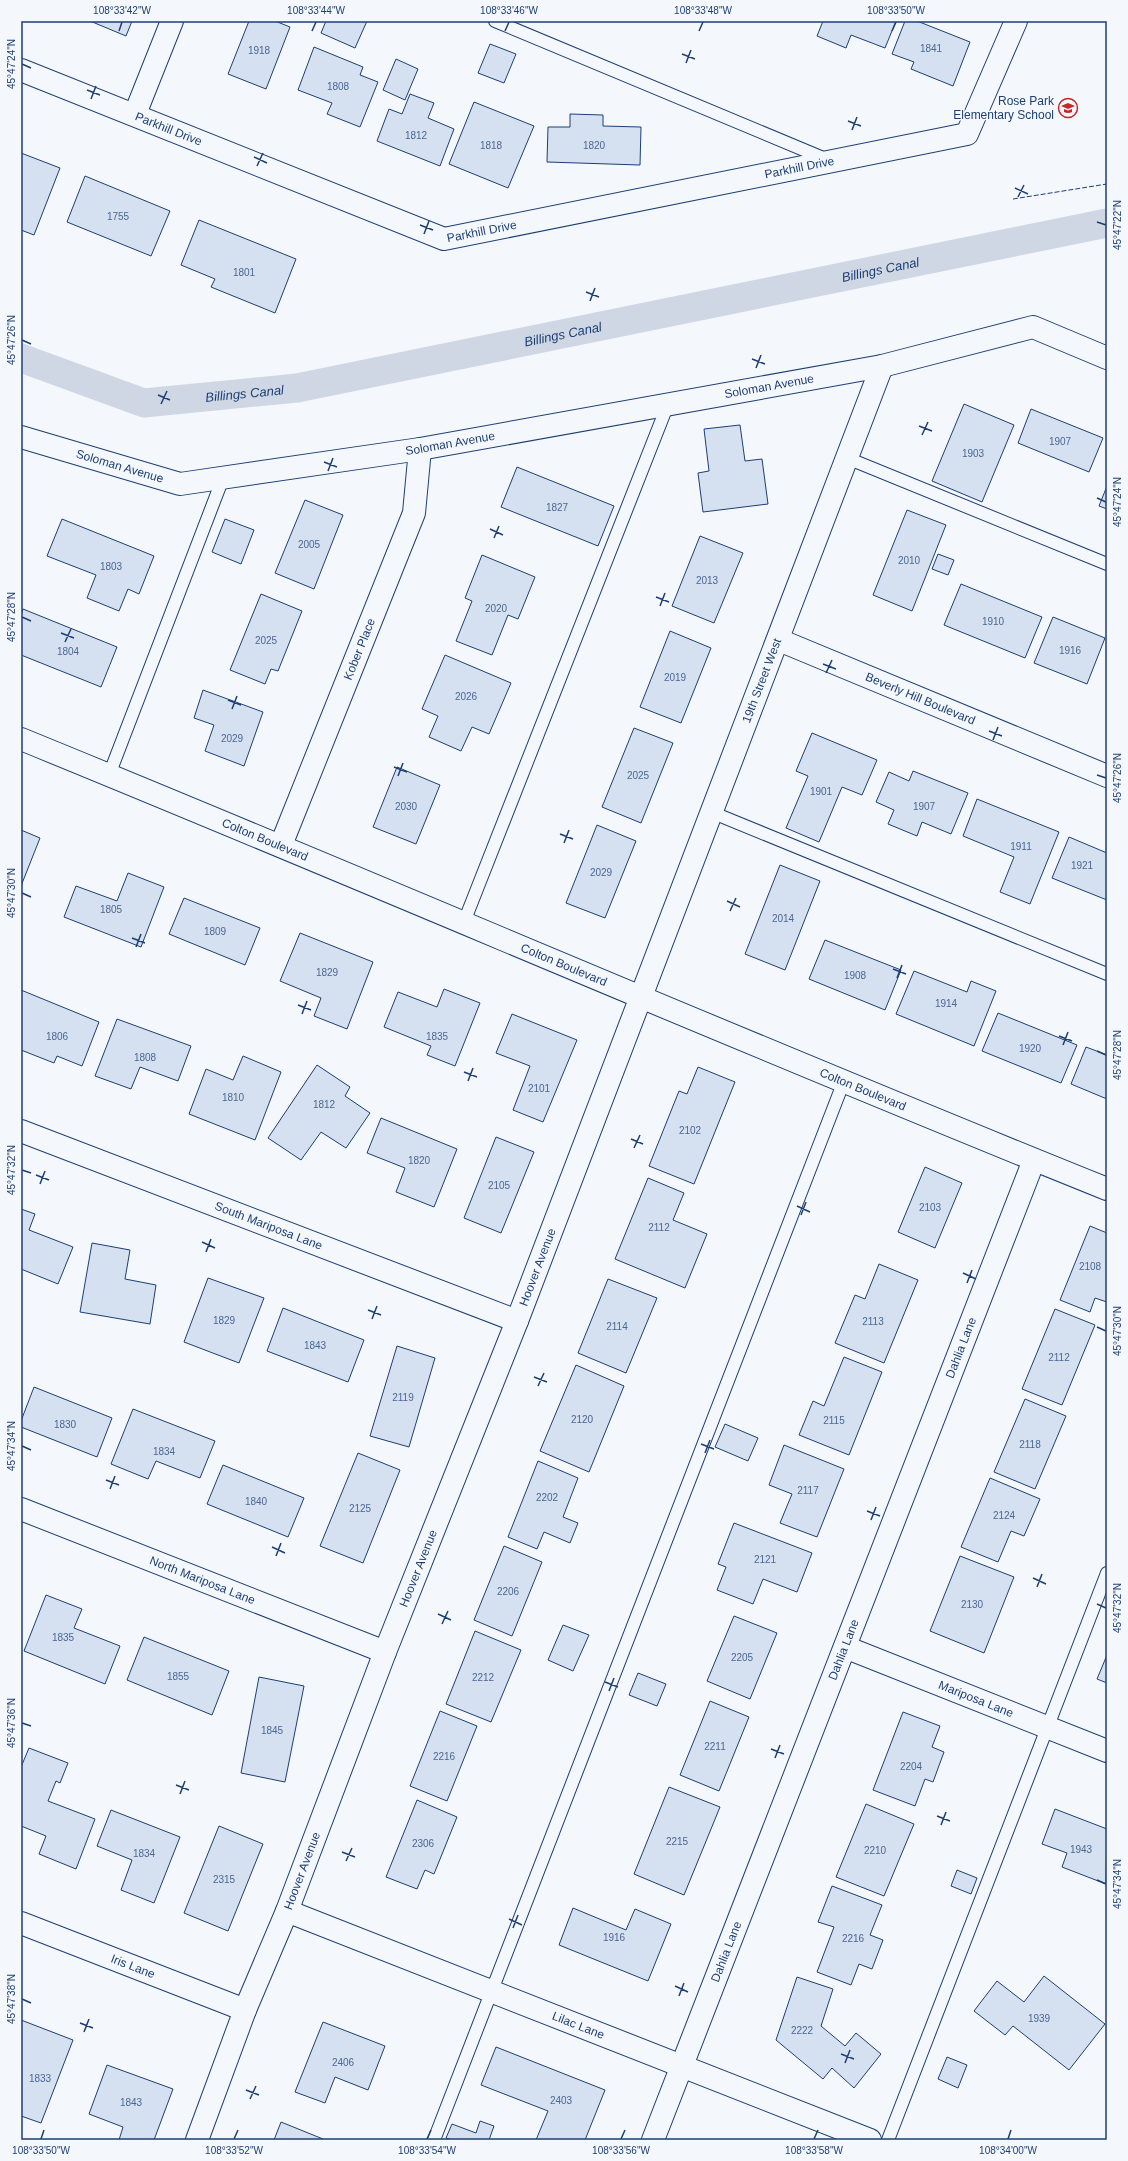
<svg xmlns="http://www.w3.org/2000/svg" width="1128" height="2161" font-family="Arial,sans-serif">
<style>
.lines{fill:none;stroke-linecap:round;stroke-linejoin:round}
.canal{stroke:#cfd7e4;stroke-width:29}
.building{fill:#d5e0f0;stroke:#1d3f73}
.service-casing{stroke:#1d3f73;stroke-width:14}
.minor-casing{stroke:#1d3f73;stroke-width:24}
.tertiary-casing{stroke:#1d3f73;stroke-width:24}
.service{stroke:#f4f7fb;stroke-width:12}
.minor{stroke:#f4f7fb;stroke-width:22}
.tertiary{stroke:#f4f7fb;stroke-width:22}
.fence{stroke:#1d3f73;stroke-width:1;stroke-dasharray:5 2;stroke-linecap:butt}
.ticks{fill:none;stroke:#1d3f73;stroke-width:1.5}
.labels{text-anchor:middle;dominant-baseline:central;stroke-width:3;stroke-linejoin:round;paint-order:stroke}
.number-label{font-size:10px;fill:#4b6792}
.poi-label{font-size:12px;fill:#1d3f73;stroke:#f4f7fb;text-anchor:end}
.street-label{font-size:12px;fill:#1d3f73;stroke:#f4f7fb}
.water-label{font-size:13px;font-style:italic;fill:#1d3f73;stroke:#f4f7fb}
.neatline{fill:none;stroke:#1d3f73;stroke-width:1.5}
.ticks-label{font-size:10px;text-anchor:middle;fill:#1d3f73}
</style>
<rect width="100%" height="100%" fill="#f4f7fb"/>
<g class="lines">
<path class="canal" id="s1" d="M21 358 144 403 297 388 1107 223"/>
</g>
<g class="building">
<polygon points="90,21 132,21 126,36"/>
<polygon points="249,21 275,21 290,27 266,89 228,74"/>
<polygon points="326,21 367,21 355,48 321,33"/>
<polygon points="823,21 896,21 885,48 851,35 846,48 817,36"/>
<polygon points="905,21 917,21 970,42 953,86 911,69 914,62 892,54"/>
<polygon points="490,44 516,54 504,83 478,73"/>
<polygon points="314,47 363,67 360,75 378,82 360,127 327,114 332,103 298,90"/>
<polygon points="396,59 418,69 405,100 383,90"/>
<polygon points="410,94 434,103 428,118 454,129 440,166 377,141 389,109 402,114"/>
<polygon points="474,102 534,126 508,188 449,164"/>
<polygon points="570,114 603,115 603,126 641,127 640,165 547,162 548,127 570,127"/>
<polygon points="21,153 60,168 34,235 21,230"/>
<polygon points="85,176 170,211 151,256 67,222"/>
<polygon points="199,220 296,259 275,313 211,287 215,279 181,265"/>
<polygon points="964,404 1014,425 982,502 932,481"/>
<polygon points="1031,409 1103,438 1089,472 1018,443"/>
<polygon points="740,425 745,461 762,459 768,504 703,512 698,473 709,471 704,429"/>
<polygon points="517,467 614,506 598,546 501,507"/>
<polygon points="1107,486 1107,509 1099,506"/>
<polygon points="305,500 343,515 314,589 275,573"/>
<polygon points="907,510 946,525 912,611 873,595"/>
<polygon points="62,519 154,556 139,594 128,589 119,611 87,598 96,575 47,556"/>
<polygon points="225,519 254,530 241,564 212,552"/>
<polygon points="700,536 743,553 714,623 672,606"/>
<polygon points="938,554 954,560 948,575 932,569"/>
<polygon points="482,555 535,577 518,619 508,615 492,655 456,641 472,601 465,598"/>
<polygon points="961,584 1042,617 1025,658 944,625"/>
<polygon points="261,594 302,611 278,671 271,669 265,684 230,670"/>
<polygon points="23,609 117,647 101,687 21,655 21,615"/>
<polygon points="1053,617 1105,638 1087,684 1034,663"/>
<polygon points="670,631 711,648 681,723 640,707"/>
<polygon points="445,655 511,683 489,734 472,727 461,751 429,737 438,716 422,709"/>
<polygon points="203,690 263,712 244,766 205,751 214,725 194,718"/>
<polygon points="634,728 673,743 641,823 602,807"/>
<polygon points="812,733 877,760 862,795 842,787 819,842 786,828 808,776 796,771"/>
<polygon points="397,767 440,785 416,844 373,827"/>
<polygon points="913,771 968,793 951,834 922,822 917,836 888,824 894,810 876,802 889,772 909,781"/>
<polygon points="977,799 1059,832 1030,904 1000,892 1014,857 963,836"/>
<polygon points="597,825 636,841 605,918 566,903"/>
<polygon points="21,830 40,838 21,886"/>
<polygon points="1069,837 1107,853 1107,900 1052,878"/>
<polygon points="780,865 820,881 785,970 745,954"/>
<polygon points="128,873 164,887 141,947 64,917 76,886 117,901"/>
<polygon points="184,898 260,928 245,965 169,934"/>
<polygon points="300,933 373,962 347,1029 314,1016 321,998 280,981"/>
<polygon points="825,940 901,970 885,1010 809,979"/>
<polygon points="914,971 967,992 971,981 996,991 974,1046 896,1014"/>
<polygon points="444,989 480,1003 455,1066 427,1055 431,1046 384,1027 398,992 437,1007"/>
<polygon points="21,990 99,1022 82,1066 57,1056 54,1063 21,1050"/>
<polygon points="998,1013 1077,1045 1061,1083 982,1051"/>
<polygon points="512,1014 577,1040 543,1122 513,1110 530,1066 496,1053"/>
<polygon points="117,1019 191,1046 178,1081 140,1067 131,1089 95,1076"/>
<polygon points="1086,1047 1107,1055 1107,1099 1071,1084"/>
<polygon points="243,1056 281,1072 255,1140 189,1114 206,1069 233,1080"/>
<polygon points="317,1065 350,1087 345,1096 370,1113 346,1148 321,1132 301,1160 268,1138"/>
<polygon points="698,1067 735,1082 694,1184 649,1166 679,1091 687,1094"/>
<polygon points="381,1118 457,1149 434,1207 396,1192 405,1168 367,1153"/>
<polygon points="496,1137 534,1152 501,1233 464,1218"/>
<polygon points="925,1167 962,1183 935,1248 898,1232"/>
<polygon points="648,1178 684,1193 673,1220 707,1234 685,1288 615,1259"/>
<polygon points="21,1209 35,1214 29,1230 73,1247 58,1284 21,1269"/>
<polygon points="1090,1226 1107,1233 1107,1302 1095,1298 1090,1312 1060,1300"/>
<polygon points="92,1243 130,1250 125,1279 156,1285 150,1324 80,1312"/>
<polygon points="879,1264 918,1280 884,1363 835,1343 855,1295 865,1299"/>
<polygon points="208,1278 264,1298 239,1363 184,1342"/>
<polygon points="608,1279 657,1298 626,1373 578,1353"/>
<polygon points="283,1308 364,1340 348,1382 267,1351"/>
<polygon points="1055,1309 1095,1325 1062,1405 1022,1389"/>
<polygon points="397,1346 435,1358 409,1447 370,1436"/>
<polygon points="844,1357 882,1372 849,1455 799,1435 813,1401 824,1406"/>
<polygon points="576,1365 624,1386 589,1472 540,1451"/>
<polygon points="34,1387 112,1418 97,1457 21,1427 21,1421"/>
<polygon points="1025,1399 1066,1416 1035,1489 994,1472"/>
<polygon points="133,1409 215,1441 200,1478 156,1461 148,1479 111,1464"/>
<polygon points="725,1424 758,1438 748,1461 715,1447"/>
<polygon points="784,1445 844,1469 817,1537 780,1523 792,1494 769,1485"/>
<polygon points="358,1453 400,1470 363,1563 320,1546"/>
<polygon points="538,1461 578,1478 563,1517 578,1523 570,1543 544,1532 537,1549 508,1537"/>
<polygon points="223,1465 304,1498 288,1537 207,1504"/>
<polygon points="990,1478 1040,1499 1024,1536 1011,1531 998,1562 961,1547"/>
<polygon points="734,1523 812,1553 797,1592 763,1579 753,1604 717,1590 726,1567 718,1564"/>
<polygon points="504,1546 542,1562 512,1636 474,1620"/>
<polygon points="960,1556 1014,1577 984,1653 930,1631"/>
<polygon points="46,1595 82,1609 74,1628 120,1646 105,1684 24,1651"/>
<polygon points="734,1616 777,1633 750,1699 707,1681"/>
<polygon points="563,1625 589,1635 573,1671 548,1660"/>
<polygon points="475,1631 521,1650 491,1722 446,1704"/>
<polygon points="144,1637 229,1671 212,1715 127,1680"/>
<polygon points="1107,1655 1107,1683 1097,1679"/>
<polygon points="638,1673 666,1684 657,1706 629,1695"/>
<polygon points="259,1677 304,1686 285,1782 241,1773"/>
<polygon points="710,1701 749,1717 719,1791 680,1775"/>
<polygon points="440,1711 477,1726 447,1801 410,1786"/>
<polygon points="903,1712 940,1726 932,1747 944,1752 933,1782 925,1779 915,1806 873,1790"/>
<polygon points="29,1748 68,1763 60,1783 56,1781 48,1801 95,1819 76,1869 39,1854 46,1836 21,1826 21,1767"/>
<polygon points="669,1787 720,1807 684,1895 634,1874"/>
<polygon points="417,1800 457,1817 434,1874 425,1870 417,1889 386,1877"/>
<polygon points="866,1804 914,1824 884,1896 836,1877"/>
<polygon points="1055,1809 1107,1829 1106,1884 1062,1867 1067,1853 1042,1844"/>
<polygon points="111,1810 180,1837 154,1903 121,1890 132,1860 97,1846"/>
<polygon points="219,1826 263,1844 228,1931 184,1913"/>
<polygon points="957,1870 977,1878 971,1894 951,1886"/>
<polygon points="832,1886 882,1905 870,1935 883,1940 872,1969 859,1964 851,1985 817,1972 834,1927 818,1922"/>
<polygon points="573,1908 626,1930 635,1909 671,1924 648,1981 559,1945"/>
<polygon points="1044,1976 1105,2024 1069,2070 1013,2026 1005,2035 974,2011 997,1981 1024,2002"/>
<polygon points="797,1977 833,1989 821,2026 845,2046 856,2033 881,2054 854,2088 832,2068 823,2079 776,2040"/>
<polygon points="21,2020 73,2040 41,2123 21,2116"/>
<polygon points="323,2022 385,2046 368,2090 335,2077 325,2103 295,2092"/>
<polygon points="496,2047 605,2090 585,2140 536,2140 548,2111 481,2085"/>
<polygon points="947,2057 967,2065 958,2088 938,2079"/>
<polygon points="107,2065 173,2089 154,2140 119,2140 123,2127 89,2114"/>
<polygon points="480,2121 494,2126 489,2140 452,2140 446,2138 452,2124 476,2133"/>
<polygon points="281,2122 323,2139 323,2140 274,2140"/>
</g>
<g class="lines">
<defs>
<g id="service">
<polyline points="495,21 828,160"/>
<polyline points="847,458 1107,564"/>
<polyline points="109,775 223,478"/>
<polyline points="711,812 1107,974"/>
<polyline points="464,922 668,404"/>
<polyline points="434,2140 844,1081"/>
<polyline points="888,2140 1107,1573"/>
</g>
<g id="minor">
<path id="s2" d="M21 70 444 239 967 134 1016 21"/>
<polyline points="135,114 172,21"/>
<path id="s3" d="M21 437 180 484 420 449 882 366 1033 327 1107 358"/>
<path id="s4" d="M779 640 1107 776"/>
<path id="s5" d="M281 845 414 513 420 449"/>
<path id="s6" d="M21 1131 517 1321"/>
<path id="s7" d="M21 1509 385 1652"/>
<path id="s8" d="M845 1647 1107 1751"/>
<path id="s9" d="M287 1911 870 2140"/>
<path id="s10" d="M21 1923 245 2010"/>
<path id="s11" d="M197 2140 245 2010 287 1911 385 1652 517 1321 882 366"/>
<path id="s12" d="M653 2140 1034 1160"/>
</g>
<g id="tertiary">
<path id="s13" d="M21 739C384 887 743 1043 1107 1189"/>
</g>
</defs>
<use href="#service" class="service-casing"/>
<use href="#minor" class="minor-casing"/>
<use href="#tertiary" class="tertiary-casing"/>
<use href="#service" class="service"/>
<use href="#minor" class="minor"/>
<use href="#tertiary" class="tertiary"/>
<polyline class="fence" points="1013,199 1107,184"/>
</g>
<path class="ticks" d="M119 31 122 22M312 31 316 22M505 31 509 22M699 31 703 22M892 31 896 22M682 54 695 59M686 63 691 50M22 64 31 68M87 90 100 95M91 99 96 86M848 121 861 126M852 130 857 117M254 157 267 163M257 166 263 153M1015 188 1028 194M1018 197 1024 185M1097 222 1106 225M420 225 433 230M424 234 429 221M586 292 599 297M590 301 595 288M22 340 31 344M752 359 765 364M756 368 761 355M158 395 170 400M161 404 167 391M919 426 932 431M922 435 928 422M324 462 337 467M328 471 333 458M1097 498 1106 502M490 529 503 535M494 538 499 526M656 597 669 602M660 606 665 593M22 617 31 621M61 633 74 638M65 642 71 629M823 664 836 669M826 673 832 660M228 700 241 705M232 709 237 696M989 731 1002 736M993 740 998 727M394 767 407 772M1097 775 1106 778M398 776 403 763M560 834 573 839M564 843 569 830M22 893 31 897M727 901 740 907M730 911 736 898M132 938 145 943M136 947 141 934M893 969 906 974M897 978 902 965M298 1005 311 1010M302 1014 307 1001M1059 1036 1072 1041M1063 1045 1068 1032M1097 1051 1106 1055M464 1072 477 1077M468 1081 473 1068M631 1139 643 1144M634 1148 640 1135M22 1170 31 1173M36 1175 49 1180M40 1184 45 1171M797 1206 810 1212M801 1215 806 1202M202 1242 215 1248M206 1252 211 1239M963 1273 976 1279M967 1283 972 1270M368 1310 381 1315M372 1319 377 1306M1097 1327 1106 1331M534 1377 547 1382M538 1386 544 1373M701 1444 714 1449M22 1446 31 1450M705 1453 710 1440M106 1480 119 1485M110 1489 115 1476M867 1511 880 1516M871 1520 876 1507M272 1547 285 1553M276 1556 281 1543M1033 1578 1046 1584M1037 1587 1042 1574M1097 1604 1106 1608M438 1614 451 1620M442 1624 448 1611M605 1682 618 1687M609 1691 614 1678M22 1723 31 1726M771 1749 784 1754M775 1758 780 1745M176 1785 189 1790M180 1794 185 1781M937 1816 950 1821M941 1825 946 1812M342 1852 355 1857M346 1861 352 1848M1097 1880 1106 1884M509 1919 522 1925M513 1928 518 1915M675 1986 688 1992M679 1996 684 1983M22 1999 31 2003M80 2023 93 2028M84 2032 89 2019M841 2054 854 2059M845 2063 850 2050M246 2090 259 2095M250 2099 256 2086M41 2139 44 2130M234 2139 238 2130M427 2139 431 2130M621 2139 625 2130M814 2139 818 2130M1008 2139 1011 2130"/>
<defs>
<symbol id="school-ring" viewBox="-11 -11 22 22"><circle r="9.5" fill="#f4f7fb" stroke="#c62828" stroke-width="1.5"/><path d="M0-5L7-2L0 1L-7-2ZM-4 1L0 2.5L4 1V4Q0 6-4 4Z" fill="#c62828"/></symbol>
</defs>
<g fill-rule="evenodd">
<use href="#school-ring" x="1057" y="97" width="22" height="22"/>
</g>
<g class="labels">
<g class="number-label">
<text x="931" y="48">1841</text>
<text x="259" y="50">1918</text>
<text x="338" y="86">1808</text>
<text x="416" y="135">1812</text>
<text x="491" y="145">1818</text>
<text x="594" y="145">1820</text>
<text x="118" y="216">1755</text>
<text x="244" y="272">1801</text>
<text x="1060" y="441">1907</text>
<text x="973" y="453">1903</text>
<text x="557" y="507">1827</text>
<text x="309" y="544">2005</text>
<text x="909" y="560">2010</text>
<text x="111" y="566">1803</text>
<text x="707" y="580">2013</text>
<text x="496" y="608">2020</text>
<text x="993" y="621">1910</text>
<text x="266" y="640">2025</text>
<text x="1070" y="650">1916</text>
<text x="68" y="651">1804</text>
<text x="675" y="677">2019</text>
<text x="466" y="696">2026</text>
<text x="232" y="738">2029</text>
<text x="638" y="775">2025</text>
<text x="821" y="791">1901</text>
<text x="406" y="806">2030</text>
<text x="924" y="806">1907</text>
<text x="1021" y="846">1911</text>
<text x="1082" y="865">1921</text>
<text x="601" y="872">2029</text>
<text x="111" y="909">1805</text>
<text x="783" y="918">2014</text>
<text x="215" y="931">1809</text>
<text x="327" y="972">1829</text>
<text x="855" y="975">1908</text>
<text x="946" y="1003">1914</text>
<text x="57" y="1036">1806</text>
<text x="437" y="1036">1835</text>
<text x="1030" y="1048">1920</text>
<text x="145" y="1057">1808</text>
<text x="539" y="1088">2101</text>
<text x="233" y="1097">1810</text>
<text x="324" y="1104">1812</text>
<text x="690" y="1130">2102</text>
<text x="419" y="1160">1820</text>
<text x="499" y="1185">2105</text>
<text x="930" y="1207">2103</text>
<text x="659" y="1227">2112</text>
<text x="1090" y="1266">2108</text>
<text x="224" y="1320">1829</text>
<text x="873" y="1321">2113</text>
<text x="617" y="1326">2114</text>
<text x="315" y="1345">1843</text>
<text x="1059" y="1357">2112</text>
<text x="403" y="1397">2119</text>
<text x="582" y="1419">2120</text>
<text x="834" y="1420">2115</text>
<text x="65" y="1424">1830</text>
<text x="1030" y="1444">2118</text>
<text x="164" y="1451">1834</text>
<text x="808" y="1490">2117</text>
<text x="547" y="1497">2202</text>
<text x="256" y="1501">1840</text>
<text x="360" y="1508">2125</text>
<text x="1004" y="1515">2124</text>
<text x="765" y="1559">2121</text>
<text x="508" y="1591">2206</text>
<text x="972" y="1604">2130</text>
<text x="63" y="1637">1835</text>
<text x="742" y="1657">2205</text>
<text x="178" y="1676">1855</text>
<text x="483" y="1677">2212</text>
<text x="272" y="1730">1845</text>
<text x="715" y="1746">2211</text>
<text x="444" y="1756">2216</text>
<text x="911" y="1766">2204</text>
<text x="677" y="1841">2215</text>
<text x="423" y="1843">2306</text>
<text x="1081" y="1849">1943</text>
<text x="875" y="1850">2210</text>
<text x="144" y="1853">1834</text>
<text x="224" y="1879">2315</text>
<text x="614" y="1937">1916</text>
<text x="853" y="1938">2216</text>
<text x="1039" y="2018">1939</text>
<text x="802" y="2030">2222</text>
<text x="343" y="2062">2406</text>
<text x="40" y="2078">1833</text>
<text x="561" y="2100">2403</text>
<text x="131" y="2102">1843</text>
</g>
<g class="poi-label">
<text x="1054" y="101">Rose Park<tspan x="1054" dy="14">Elementary School</tspan></text>
</g>
<g class="street-label">
<text stroke="none"><textPath href="#s2" startOffset="159">Parkhill Drive</textPath></text>
<text stroke="none"><textPath href="#s2" startOffset="818">Parkhill Drive</textPath></text>
<text stroke="none"><textPath href="#s2" startOffset="494">Parkhill Drive</textPath></text>
<text stroke="none"><textPath href="#s3" startOffset="763">Soloman Avenue</textPath></text>
<text stroke="none"><textPath href="#s3" startOffset="439">Soloman Avenue</textPath></text>
<text stroke="none"><textPath href="#s3" startOffset="103">Soloman Avenue</textPath></text>
<text stroke="none"><textPath href="#s5" startOffset="211">Kober Place</textPath></text>
<text stroke="none"><textPath href="#s11" startOffset="1565">19th Street West</textPath></text>
<text stroke="none"><textPath href="#s4" startOffset="153">Beverly Hill Boulevard</textPath></text>
<text stroke="none"><textPath href="#s13" startOffset="264">Colton Boulevard</textPath></text>
<text stroke="none"><textPath href="#s13" startOffset="588">Colton Boulevard</textPath></text>
<text stroke="none"><textPath href="#s13" startOffset="912">Colton Boulevard</textPath></text>
<text stroke="none"><textPath href="#s6" startOffset="265">South Mariposa Lane</textPath></text>
<text stroke="none"><textPath href="#s11" startOffset="937">Hoover Avenue</textPath></text>
<text stroke="none"><textPath href="#s12" startOffset="850">Dahlia Lane</textPath></text>
<text stroke="none"><textPath href="#s11" startOffset="613">Hoover Avenue</textPath></text>
<text stroke="none"><textPath href="#s7" startOffset="195">North Mariposa Lane</textPath></text>
<text stroke="none"><textPath href="#s12" startOffset="526">Dahlia Lane</textPath></text>
<text stroke="none"><textPath href="#s8" startOffset="141">Mariposa Lane</textPath></text>
<text stroke="none"><textPath href="#s11" startOffset="289">Hoover Avenue</textPath></text>
<text stroke="none"><textPath href="#s12" startOffset="202">Dahlia Lane</textPath></text>
<text stroke="none"><textPath href="#s10" startOffset="120">Iris Lane</textPath></text>
<text stroke="none"><textPath href="#s9" startOffset="313">Lilac Lane</textPath></text>
</g>
<g class="water-label">
<text stroke="none"><textPath href="#s1" startOffset="880">Billings Canal</textPath></text>
<text stroke="none"><textPath href="#s1" startOffset="556">Billings Canal</textPath></text>
<text stroke="none"><textPath href="#s1" startOffset="232">Billings Canal</textPath></text>
</g>
</g>
<rect width="1128" height="2161" fill="none" stroke="#f4f7fb" stroke-width="44"/>
<rect x="22" y="22" width="1084" height="2117" class="neatline"/>
<g class="ticks-label">
<text x="122" y="14">108°33'42"W</text>
<text x="316" y="14">108°33'44"W</text>
<text x="509" y="14">108°33'46"W</text>
<text x="703" y="14">108°33'48"W</text>
<text x="896" y="14">108°33'50"W</text>
<text transform="translate(11 64) rotate(-90)" y="4">45°47'24"N</text>
<text transform="translate(1117 225) rotate(-90)" y="4">45°47'22"N</text>
<text transform="translate(11 340) rotate(-90)" y="4">45°47'26"N</text>
<text transform="translate(1117 502) rotate(-90)" y="4">45°47'24"N</text>
<text transform="translate(11 617) rotate(-90)" y="4">45°47'28"N</text>
<text transform="translate(1117 778) rotate(-90)" y="4">45°47'26"N</text>
<text transform="translate(11 893) rotate(-90)" y="4">45°47'30"N</text>
<text transform="translate(1117 1055) rotate(-90)" y="4">45°47'28"N</text>
<text transform="translate(11 1170) rotate(-90)" y="4">45°47'32"N</text>
<text transform="translate(1117 1331) rotate(-90)" y="4">45°47'30"N</text>
<text transform="translate(11 1446) rotate(-90)" y="4">45°47'34"N</text>
<text transform="translate(1117 1608) rotate(-90)" y="4">45°47'32"N</text>
<text transform="translate(11 1723) rotate(-90)" y="4">45°47'36"N</text>
<text transform="translate(1117 1884) rotate(-90)" y="4">45°47'34"N</text>
<text transform="translate(11 1999) rotate(-90)" y="4">45°47'38"N</text>
<text x="41" y="2154">108°33'50"W</text>
<text x="234" y="2154">108°33'52"W</text>
<text x="427" y="2154">108°33'54"W</text>
<text x="621" y="2154">108°33'56"W</text>
<text x="814" y="2154">108°33'58"W</text>
<text x="1008" y="2154">108°34'00"W</text>
</g>
</svg>
